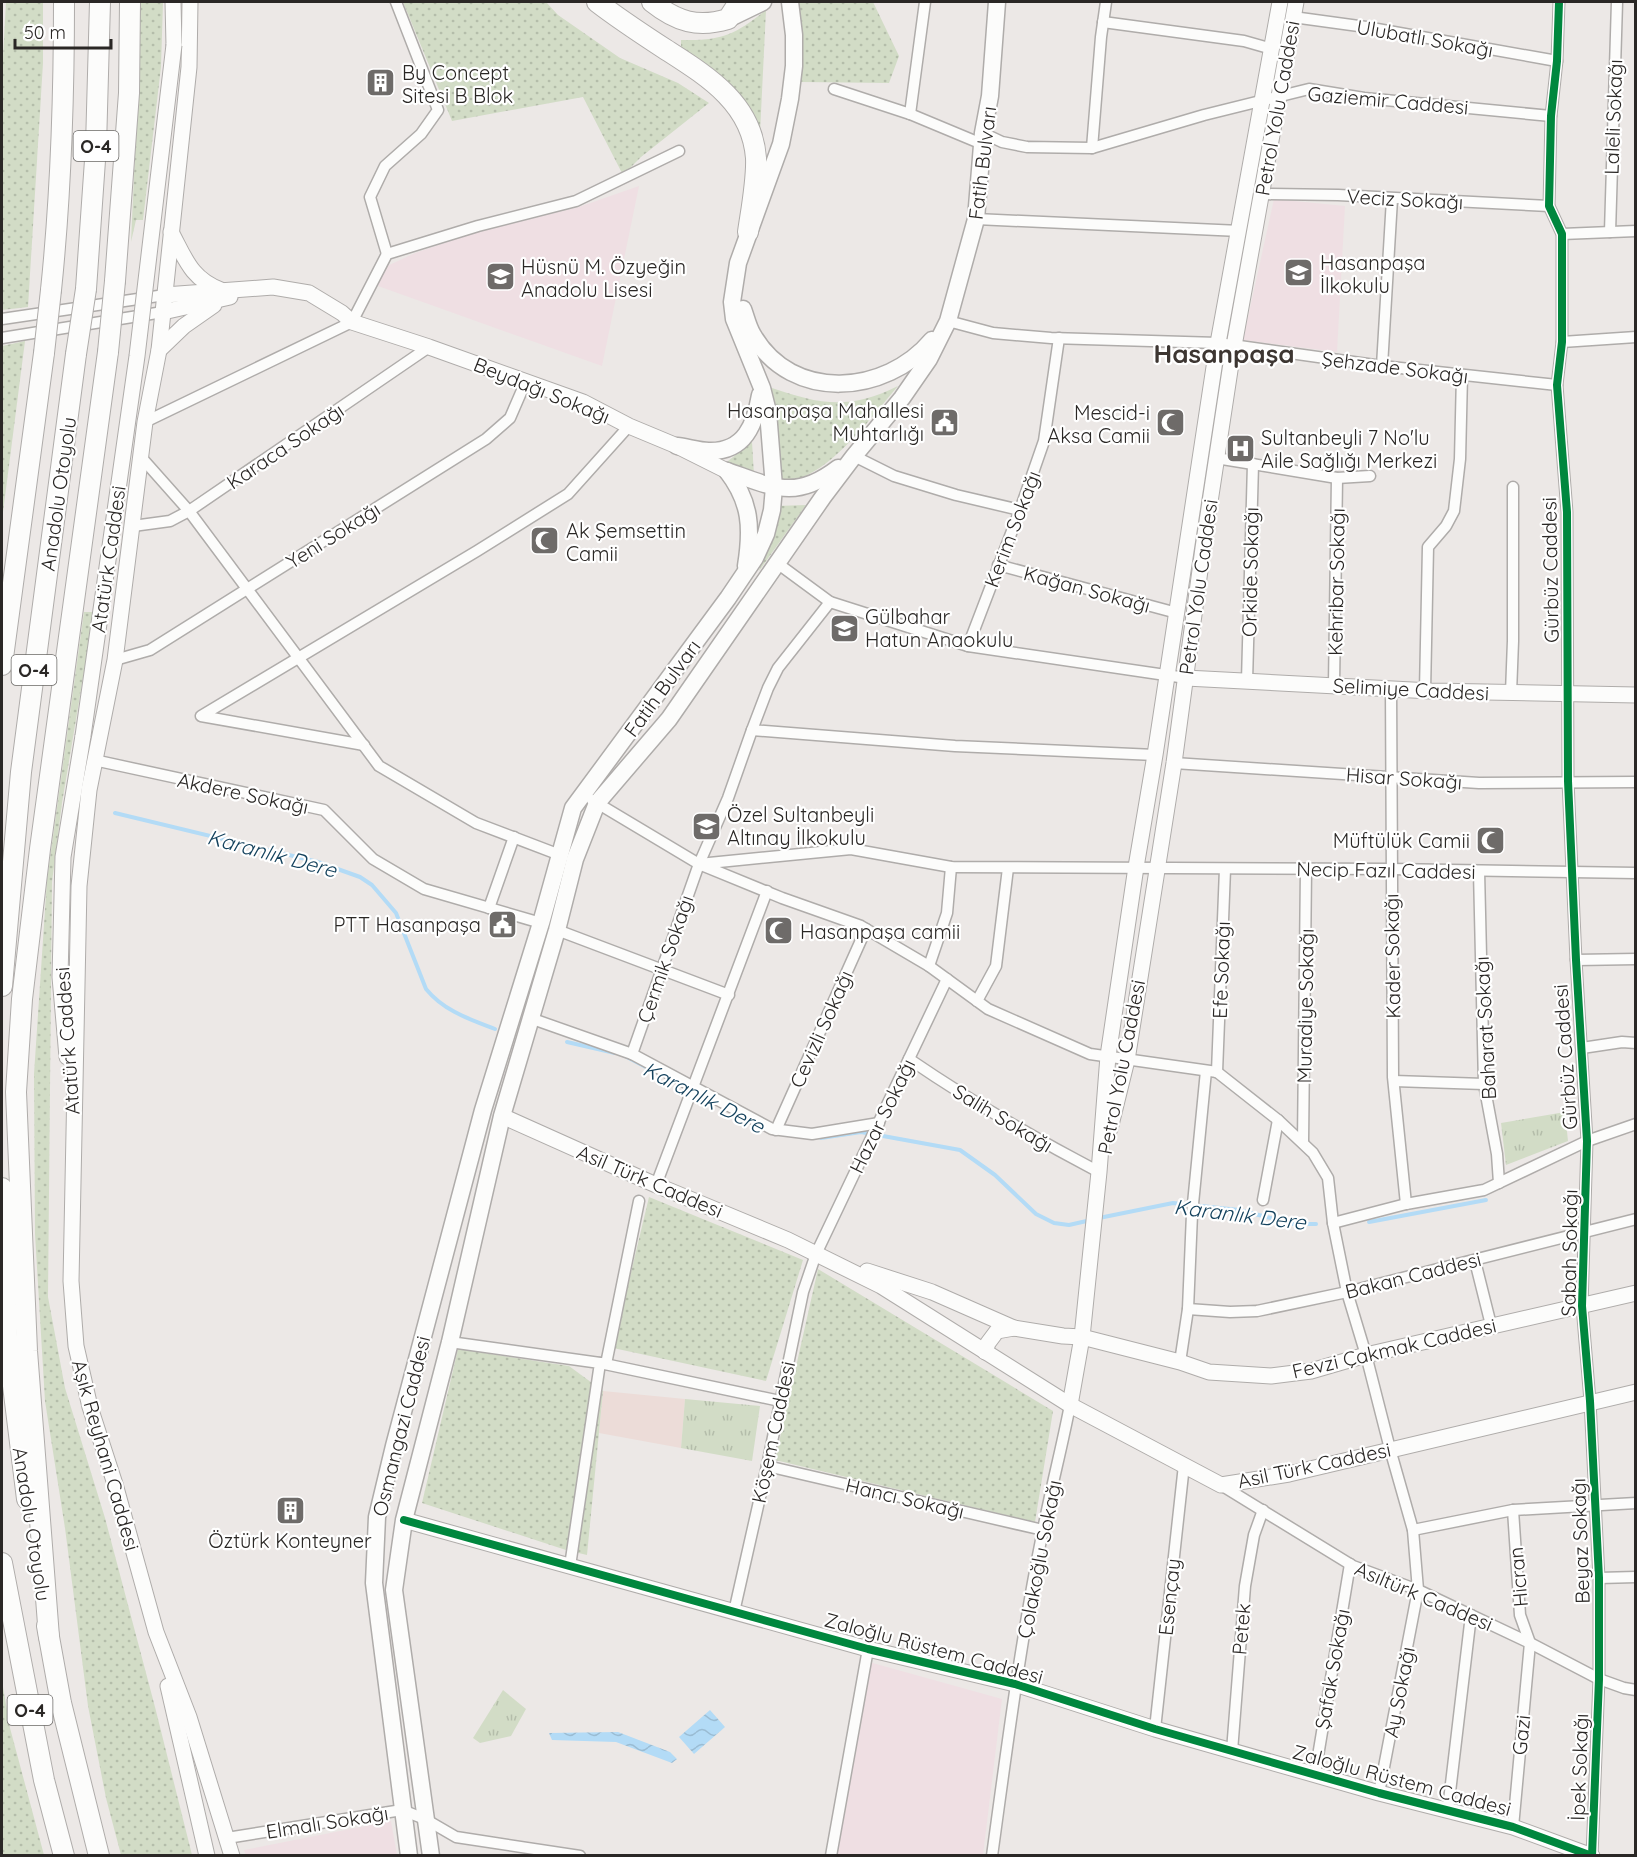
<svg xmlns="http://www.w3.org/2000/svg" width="1637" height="1857" font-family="Quicksand,sans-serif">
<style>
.education{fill:#efdfe3}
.medical{fill:#ecdcd8}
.grass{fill:url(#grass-dots)}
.park{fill:url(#park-tufts)}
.water{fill:url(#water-waves)}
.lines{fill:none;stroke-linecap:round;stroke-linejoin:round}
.stream{stroke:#b3dbf6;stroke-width:4}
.street-casing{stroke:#afacaa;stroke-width:13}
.secondary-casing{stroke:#afacaa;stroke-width:17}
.primary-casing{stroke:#afacaa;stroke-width:19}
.highway-casing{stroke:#afacaa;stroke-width:22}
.street{stroke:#fcfcfb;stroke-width:10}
.secondary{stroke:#fcfcfb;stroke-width:15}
.primary{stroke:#fcfcfb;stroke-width:16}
.highway{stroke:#fcfcfb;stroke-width:20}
.secondary-bridge-casing{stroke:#afacaa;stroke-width:17;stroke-linecap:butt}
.highway-bridge-casing{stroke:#afacaa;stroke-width:22;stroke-linecap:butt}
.secondary-bridge{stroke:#fcfcfb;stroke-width:15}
.highway-bridge{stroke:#fcfcfb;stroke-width:20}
.cycleway-casing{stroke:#fff;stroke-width:11}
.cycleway{stroke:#00873e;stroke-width:8}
.labels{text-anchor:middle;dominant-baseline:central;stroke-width:4.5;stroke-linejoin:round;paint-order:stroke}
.shield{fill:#fff;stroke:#6a6866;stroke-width:1.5}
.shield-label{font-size:18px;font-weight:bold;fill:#2a2725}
.street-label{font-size:20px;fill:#2a2725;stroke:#fff}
.poi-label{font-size:20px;fill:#2a2725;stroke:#fff;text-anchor:start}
.water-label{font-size:21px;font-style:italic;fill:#14425d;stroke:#fff}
.district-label{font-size:26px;font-weight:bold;fill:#3d3632;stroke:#fff}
</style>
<defs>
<pattern id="grass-dots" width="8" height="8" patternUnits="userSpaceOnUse" patternTransform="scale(1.5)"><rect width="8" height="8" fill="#d2dcc6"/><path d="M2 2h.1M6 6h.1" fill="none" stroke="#b4bdaa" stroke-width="1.8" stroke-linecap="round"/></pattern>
<pattern id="park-tufts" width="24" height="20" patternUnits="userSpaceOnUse" patternTransform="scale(1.5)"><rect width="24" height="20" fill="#d2dcc6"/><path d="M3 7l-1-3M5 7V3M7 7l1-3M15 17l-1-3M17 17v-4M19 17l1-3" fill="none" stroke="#b4bdaa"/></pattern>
<pattern id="water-waves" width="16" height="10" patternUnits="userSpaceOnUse" patternTransform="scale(1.5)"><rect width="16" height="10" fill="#b3dbf6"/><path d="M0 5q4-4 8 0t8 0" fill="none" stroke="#9abcd3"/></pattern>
</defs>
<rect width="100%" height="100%" fill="#ece8e6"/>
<g class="education">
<polygon points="639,186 602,366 378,286 383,268 415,253 477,232 579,207"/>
<polygon points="1274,199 1345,206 1337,352 1243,340"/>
<polygon points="869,1662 1002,1699 983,1855 834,1856"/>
<polygon points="391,1821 397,1855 246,1856 244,1850"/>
</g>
<polygon class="medical" points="603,1391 685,1399 681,1448 599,1433"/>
<g class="grass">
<polygon points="6,2 43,2 43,63 28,307 2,310 2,75"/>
<polygon points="139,2 163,2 161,67 143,220 136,220 131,242 139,62"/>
<polygon points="403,2 546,2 558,15 620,58 678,83 709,103 641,157 623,175 583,97 452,121"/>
<polygon points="793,2 873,2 899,56 889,83 801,82"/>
<path d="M766 10 760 133C739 89 723 72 681 48V40C722 41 735 35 766 10Z"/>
<polygon points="25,341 2,520 2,346"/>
<path d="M898 386C873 415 837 465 800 478 794 479 787 479 781 479L769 387C819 404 848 411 898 386Z"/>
<polygon points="752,442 754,475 723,465"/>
<polygon points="806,505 759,571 776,506"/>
<polygon points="84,612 94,612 62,803 52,882 48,1297 65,1388 105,1518 155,1707 192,1855 121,1855 106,1798 88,1706 65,1528 45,1401 35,1234 34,1074 47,880"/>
<polygon points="649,1197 803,1260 766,1381 613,1348"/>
<polygon points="818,1269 1053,1411 1035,1522 775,1460"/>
<polygon points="458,1349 569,1366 603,1391 587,1555 566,1550 422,1503"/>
<polygon points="2,1681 10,1728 44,1855 2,1855"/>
</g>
<g class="park">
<polygon points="1565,1112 1568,1141 1506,1165 1501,1123"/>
<polygon points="685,1399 760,1406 752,1461 681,1448"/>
<polygon points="503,1690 526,1709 511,1736 480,1743 473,1738"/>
</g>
<g class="water">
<polygon points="710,1710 725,1727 694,1754 679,1737"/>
<polygon points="618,1732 670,1752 677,1759 672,1763 616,1742 552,1740 549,1733"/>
</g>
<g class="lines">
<g class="stream">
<path d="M115 813 318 862 360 877 372 885 396 913 426 989C444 1011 469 1019 495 1029"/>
<polyline points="567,1042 615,1053"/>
<polyline points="625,1056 661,1075"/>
<polyline points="821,1138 861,1132 960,1150 995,1175 1036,1214 1054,1223 1069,1225 1091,1220"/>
<polyline points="1099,1218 1173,1203 1239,1210 1294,1224 1316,1224"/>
<polyline points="1369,1222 1486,1200"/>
</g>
<defs>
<g id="street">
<polyline points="1559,2 1557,61 1551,116 1549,206 1562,234 1562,342 1557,385 1567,512 1568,781 1576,960 1587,1141 1582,1306 1590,1401 1599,1578 1599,1679 1592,1856"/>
<polyline points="1293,17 1366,27 1557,61"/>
<polyline points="1103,22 1244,41 1272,49"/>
<polyline points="834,89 910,114 982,144"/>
<polyline points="910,114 925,2"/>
<polyline points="983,133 1002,142 1027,147 1092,148 1204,115 1309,89 1364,98 1551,116"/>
<polyline points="1092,148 1101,37 1106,2"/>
<polyline points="1262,194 1338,195 1549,206"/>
<polyline points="976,219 1240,231"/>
<polyline points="1610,232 1617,2"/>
<polyline points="1562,234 1636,231"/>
<polyline points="387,254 370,197 385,166 421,134 438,110 396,2"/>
<polyline points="2,319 165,295"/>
<polyline points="948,321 993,333 1051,338 1218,343 1382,366 1557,385"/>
<polyline points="2,338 163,312"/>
<polyline points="1562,342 1636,337"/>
<polyline points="1382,366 1392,199"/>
<polyline points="145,422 352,322 387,254 478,226 576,201 679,151"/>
<polyline points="854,456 894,476 956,495 1020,510"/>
<polyline points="141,457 189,511 379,766 476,823 560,855"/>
<polyline points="1216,458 1337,478 1370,476"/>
<polyline points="133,526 170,521 189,511 429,347"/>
<polyline points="777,563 830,602 968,646 1186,678"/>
<polyline points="998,565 1177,613"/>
<polyline points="830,602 778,668 768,688 752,730 955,746 1155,755"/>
<polyline points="968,646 1020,510 1044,441 1059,338"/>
<polyline points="115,660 150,650 486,439 510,418 526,381"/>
<polyline points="1247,681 1253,464"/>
<polyline points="1334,685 1337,478"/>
<polyline points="1391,688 1393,1077 1406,1204"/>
<polyline points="1425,691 1428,547 1446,526 1454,511 1460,459 1462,375"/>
<polyline points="1511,693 1513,641 1513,487"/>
<polyline points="364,745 201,716 477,551 568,494 629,426"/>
<polyline points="94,760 324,810 373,859 424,889 541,923"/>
<polyline points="1174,763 1479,783 1636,782"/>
<polyline points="592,800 699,864 782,898 861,926 929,966 988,1009 1090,1054 1217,1072"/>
<polyline points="699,864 851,849 951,867 1391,869 1636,873"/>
<polyline points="1479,871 1484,1084 1497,1154 1499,1183"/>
<polyline points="489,908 514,837"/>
<polyline points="557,930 729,995"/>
<polyline points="1576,960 1636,959"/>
<polyline points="929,966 947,913 951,867"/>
<polyline points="977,1001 996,966 1008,868"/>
<polyline points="530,1018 632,1054 772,1129 812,1134 879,1123"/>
<polyline points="1582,1048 1622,1042 1636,1043"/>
<polyline points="632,1054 699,864 728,798 752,730"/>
<path d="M909 1059C972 1102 1032 1137 1099 1172"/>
<polyline points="1217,1072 1278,1120 1313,1153 1328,1178 1333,1223 1347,1292 1366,1355 1390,1449 1413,1530 1418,1590 1379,1793"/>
<polyline points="1217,1072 1225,869"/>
<polyline points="1394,1081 1484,1084"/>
<polyline points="776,1130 866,929"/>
<polyline points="1303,1143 1306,869"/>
<polyline points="656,1185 767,891"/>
<polyline points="1263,1200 1278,1120"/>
<polyline points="1333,1223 1406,1204 1484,1190 1587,1141 1636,1124"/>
<polyline points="1475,1261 1491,1325"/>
<polyline points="1188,1309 1230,1312 1257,1311 1347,1292 1636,1219"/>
<polyline points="450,1342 600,1363 570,1566"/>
<polyline points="1180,1362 1188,1309 1192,1214 1206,1071"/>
<polyline points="600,1363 780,1401"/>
<polyline points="606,1364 639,1201"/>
<polyline points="767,1466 1043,1530"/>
<polyline points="1221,1485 1353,1566 1418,1590 1530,1643 1599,1679 1624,1688 1636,1690"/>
<polyline points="1413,1530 1513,1510 1636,1503"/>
<polyline points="1599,1578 1636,1577"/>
<polyline points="734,1612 767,1466 803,1292 816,1254 947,979"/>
<polyline points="1155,1729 1184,1465"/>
<polyline points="1232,1751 1245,1586 1254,1535 1263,1510"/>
<polyline points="1315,1774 1350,1564"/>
<polyline points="1448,1809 1471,1615"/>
<polyline points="1513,1827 1530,1643 1520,1615 1513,1510"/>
<polyline points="227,1838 402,1810 425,1819 456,1837 580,1856"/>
<polyline points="831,1856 868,1649"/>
<path d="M992 1856C1007 1747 1021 1638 1043 1530 1051 1488 1062 1447 1070 1405"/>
</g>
<g id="secondary">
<polyline points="173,2 174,45"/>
<polyline points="190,2 189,67 159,350 145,422 115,660 89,790 79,886 71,1281 76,1346 90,1407 115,1484 156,1632 189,1717 232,1856"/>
<path d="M171 232C185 258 191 279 221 290"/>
<polyline points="165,295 273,287 309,293 342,313 352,322 429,347 583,402 629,426 677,446 727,471"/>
<polyline points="163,312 230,297"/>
<polyline points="159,350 184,326 214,305"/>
<polyline points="1186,678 1431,691 1636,695"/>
<polyline points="67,1057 60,977 63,857 83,736"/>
<polyline points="502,1116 656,1185 788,1240 881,1286 1070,1405 1221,1485 1289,1474 1636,1392"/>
<polyline points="1110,1129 1127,1060 1174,763 1203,548 1232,357 1296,2"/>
<polyline points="867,1271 932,1292 1014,1328 1063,1336 1082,1337 1180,1362 1209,1372 1271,1376 1311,1371 1366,1355 1636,1293"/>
<polyline points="985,1352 988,1343 997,1331 1014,1328"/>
<polyline points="1070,1405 1082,1337 1099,1172 1108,1056 1136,867 1155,755 1216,354 1280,2"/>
<polyline points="404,1520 868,1649 1015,1684 1155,1729 1379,1793 1513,1827 1592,1856"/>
<polyline points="168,1686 207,1856"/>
</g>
<g id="primary">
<polyline points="728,19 763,2"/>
<path d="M743 309C746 317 748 327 753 335 792 403 886 395 932 340"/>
<path d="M677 446C687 447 699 451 709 451 745 452 755 424 760 395"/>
<path d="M727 471C773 487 795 501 838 468"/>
<path d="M727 471C751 502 752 528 746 566"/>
<polyline points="409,1856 374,1583 377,1517 394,1446 483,1110 541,923 573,808 728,598 755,558 766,534 772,510 774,487 768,412 762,388 734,319 732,302 738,263 781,144 790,99 794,66 794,35 790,2"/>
<polyline points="431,1856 394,1590 404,1520 450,1342 502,1116 557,930 575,859 597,803 669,719 823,497 854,456 902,398 929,359 948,321 976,219 983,133 990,96 997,2"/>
</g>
<g id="highway">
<path d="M597 2C619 19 642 34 665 49 707 76 752 103 756 158 757 180 751 211 748 232"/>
<path d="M652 2C677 22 698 28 728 19L739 2"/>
<polyline points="115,281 129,93 130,2"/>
<polyline points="86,289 96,146 100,2"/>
<path d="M51 290C61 194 64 98 64 2"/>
<polyline points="2,665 44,353"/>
<polyline points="2,986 21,772 76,354"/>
<polyline points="2,1188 7,1337 27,1499"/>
<polyline points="2,1563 44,1780 64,1856"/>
<polyline points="47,1626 61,1703 99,1856"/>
<polyline points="49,1637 27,1351 16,1092 22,999 40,849 108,352"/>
</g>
</defs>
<use href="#street" class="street-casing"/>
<use href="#secondary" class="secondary-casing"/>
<use href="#primary" class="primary-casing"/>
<use href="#highway" class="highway-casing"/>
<use href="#street" class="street"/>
<use href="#secondary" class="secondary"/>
<use href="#primary" class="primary"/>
<use href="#highway" class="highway"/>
<defs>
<polyline id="secondary-bridge" points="83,736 137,356 174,45"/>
<g id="highway-bridge">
<polyline points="108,352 115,281"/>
<polyline points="44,353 51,290"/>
<polyline points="76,354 86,289"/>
</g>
</defs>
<use href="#secondary-bridge" class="secondary-bridge-casing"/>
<use href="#highway-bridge" class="highway-bridge-casing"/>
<use href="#secondary-bridge" class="secondary-bridge"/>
<use href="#highway-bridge" class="highway-bridge"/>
<defs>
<g id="cycleway">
<polyline points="1559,2 1557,61 1551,116 1549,206 1562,234 1562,342 1557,385 1567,512 1568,781 1576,960 1587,1141 1582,1306 1590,1401 1599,1578 1599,1679 1592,1856"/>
<polyline points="404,1520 868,1649 1015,1684 1155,1729 1379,1793 1513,1827 1592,1856"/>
</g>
</defs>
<use href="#cycleway" class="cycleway-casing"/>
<use href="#cycleway" class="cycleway"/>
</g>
<defs>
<symbol id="building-square" viewBox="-11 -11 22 22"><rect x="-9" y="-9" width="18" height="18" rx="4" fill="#6e6b69" stroke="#fff"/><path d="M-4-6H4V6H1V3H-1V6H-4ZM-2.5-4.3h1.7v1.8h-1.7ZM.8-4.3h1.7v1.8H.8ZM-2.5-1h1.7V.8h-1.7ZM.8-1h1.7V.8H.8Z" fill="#fff"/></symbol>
<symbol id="school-square" viewBox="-11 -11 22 22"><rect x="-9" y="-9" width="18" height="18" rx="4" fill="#6e6b69" stroke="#fff"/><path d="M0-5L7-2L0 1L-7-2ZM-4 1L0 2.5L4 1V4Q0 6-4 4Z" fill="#fff"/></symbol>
<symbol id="civic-square" viewBox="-11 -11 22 22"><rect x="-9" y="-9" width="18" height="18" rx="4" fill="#6e6b69" stroke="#fff"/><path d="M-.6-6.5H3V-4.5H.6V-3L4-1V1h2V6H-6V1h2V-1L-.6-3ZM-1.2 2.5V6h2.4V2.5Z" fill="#fff"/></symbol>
<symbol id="mosque-square" viewBox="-11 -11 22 22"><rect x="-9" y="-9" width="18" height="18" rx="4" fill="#6e6b69" stroke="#fff"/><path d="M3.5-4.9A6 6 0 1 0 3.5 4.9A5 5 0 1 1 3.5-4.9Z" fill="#fff"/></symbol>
<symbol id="hospital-square" viewBox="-11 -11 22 22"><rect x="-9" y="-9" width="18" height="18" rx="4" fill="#6e6b69" stroke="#fff"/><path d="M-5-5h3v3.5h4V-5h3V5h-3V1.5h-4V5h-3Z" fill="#fff"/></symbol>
</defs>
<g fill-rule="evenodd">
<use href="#building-square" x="364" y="66" width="33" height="33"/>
<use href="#school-square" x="1282" y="256" width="33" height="33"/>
<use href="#school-square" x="484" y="260" width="33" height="33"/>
<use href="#civic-square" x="928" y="406" width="33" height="33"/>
<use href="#mosque-square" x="1154" y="406" width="33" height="33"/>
<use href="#hospital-square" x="1224" y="432" width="33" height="33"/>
<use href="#mosque-square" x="528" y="524" width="33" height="33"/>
<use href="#school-square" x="828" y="612" width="33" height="33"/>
<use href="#school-square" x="690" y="810" width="33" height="33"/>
<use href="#mosque-square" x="1474" y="824" width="33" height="33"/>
<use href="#civic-square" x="486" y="908" width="33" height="33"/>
<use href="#mosque-square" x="762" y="914" width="33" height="33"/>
<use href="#building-square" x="274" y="1494" width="33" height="33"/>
</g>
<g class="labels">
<g class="shield">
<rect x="73.5" y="131" width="45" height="30" rx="4.5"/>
<rect x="11.5" y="655" width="45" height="30" rx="4.5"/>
<rect x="7.5" y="1695" width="45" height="30" rx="4.5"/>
</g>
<g class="shield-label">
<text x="96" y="146">O-4</text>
<text x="34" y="670">O-4</text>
<text x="30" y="1710">O-4</text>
</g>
<g class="street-label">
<text transform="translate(1425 38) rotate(10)">Ulubatlı Sokağı</text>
<text transform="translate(1388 100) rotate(5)">Gaziemir Caddesi</text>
<text transform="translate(1277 108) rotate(-80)">Petrol Yolu Caddesi</text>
<text transform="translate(1613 117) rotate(-88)">Laleli Sokağı</text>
<text transform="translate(982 163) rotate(-83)">Fatih Bulvarı</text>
<text transform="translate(1405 199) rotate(3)">Veciz Sokağı</text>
<text transform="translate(1395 367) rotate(7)">Şehzade Sokağı</text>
<text transform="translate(542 390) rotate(22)">Beydağı Sokağı</text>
<text transform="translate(285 446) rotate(-34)">Karaca Sokağı</text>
<text transform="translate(58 494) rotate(-82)">Anadolu Otoyolu</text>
<text transform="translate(1012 529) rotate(-69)">Kerim Sokağı</text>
<text transform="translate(333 535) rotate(-32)">Yeni Sokağı</text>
<text transform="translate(108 559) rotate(-82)">Atatürk Caddesi</text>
<text transform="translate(1550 570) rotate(-91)">Gürbüz Caddesi</text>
<text transform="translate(1250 572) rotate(-89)">Orkide Sokağı</text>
<text transform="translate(1336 582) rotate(-89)">Kehribar Sokağı</text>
<text transform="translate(1198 587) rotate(-82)">Petrol Yolu Caddesi</text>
<text transform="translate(1087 589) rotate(15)">Kağan Sokağı</text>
<text transform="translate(662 688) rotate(-54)">Fatih Bulvarı</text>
<text transform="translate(1411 689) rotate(3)">Selimiye Caddesi</text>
<text transform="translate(1404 778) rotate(4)">Hisar Sokağı</text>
<text transform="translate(243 793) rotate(12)">Akdere Sokağı</text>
<text transform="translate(1386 870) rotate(1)">Necip Fazıl Caddesi</text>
<text transform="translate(1392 956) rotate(-91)">Kader Sokağı</text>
<text transform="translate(665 959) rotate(-71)">Çermik Sokağı</text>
<text transform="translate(1221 970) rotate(-88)">Efe Sokağı</text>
<text transform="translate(1305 1006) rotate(-89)">Muradiye Sokağı</text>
<text transform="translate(1485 1028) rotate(-93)">Baharat Sokağı</text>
<text transform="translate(821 1029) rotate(-66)">Cevizli Sokağı</text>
<text transform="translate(67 1041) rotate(-94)">Atatürk Caddesi</text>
<text transform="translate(1565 1057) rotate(-94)">Gürbüz Caddesi</text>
<text transform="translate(1121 1067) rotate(-79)">Petrol Yolu Caddesi</text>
<text transform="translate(882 1116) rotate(-64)">Hazar Sokağı</text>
<text transform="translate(1003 1118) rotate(31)">Salih Sokağı</text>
<text transform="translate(650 1181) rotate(23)">Asil Türk Caddesi</text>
<text transform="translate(1569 1253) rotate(-89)">Sabah Sokağı</text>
<text transform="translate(1413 1275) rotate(-14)">Bakan Caddesi</text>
<text transform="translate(1394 1348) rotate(-13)">Fevzi Çakmak Caddesi</text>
<text transform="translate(401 1426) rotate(-76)">Osmangazi Caddesi</text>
<text transform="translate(773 1432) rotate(-78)">Köşem Caddesi</text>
<text transform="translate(106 1455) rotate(74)">Aşık Reyhani Caddesi</text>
<text transform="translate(1314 1465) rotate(-12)">Asil Türk Caddesi</text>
<text transform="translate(905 1498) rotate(13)">Hancı Sokağı</text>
<text transform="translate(32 1524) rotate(81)">Anadolu Otoyolu</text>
<text transform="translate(1580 1541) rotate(-92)">Beyaz Sokağı</text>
<text transform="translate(1039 1559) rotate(-79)">Çolakoğlu Sokağı</text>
<text transform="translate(1518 1577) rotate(-95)">Hicran</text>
<text transform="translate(1424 1596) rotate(23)">Asıltürk Caddesi</text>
<text transform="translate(1169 1597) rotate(-84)">Esençay</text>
<text transform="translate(1241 1629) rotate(-85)">Petek</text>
<text transform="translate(934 1648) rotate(15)">Zaloğlu Rüstem Caddesi</text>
<text transform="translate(1332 1669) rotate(-80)">Şafak Sokağı</text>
<text transform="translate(1399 1692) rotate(-79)">Ay Sokağı</text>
<text transform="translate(1521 1735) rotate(-84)">Gazi</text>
<text transform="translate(1579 1767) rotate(-88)">İpek Sokağı</text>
<text transform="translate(1402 1780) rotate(15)">Zaloğlu Rüstem Caddesi</text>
<text transform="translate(327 1822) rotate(-9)">Elmalı Sokağı</text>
</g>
<g class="poi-label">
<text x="402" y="72">By Concept<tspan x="402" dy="23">Sitesi B Blok</tspan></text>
<text x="1320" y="262">Hasanpaşa<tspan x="1320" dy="23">İlkokulu</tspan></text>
<text x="521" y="266">Hüsnü M. Özyeğin<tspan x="521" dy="23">Anadolu Lisesi</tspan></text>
<text x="924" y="410" text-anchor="end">Hasanpaşa Mahallesi<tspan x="924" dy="23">Muhtarlığı</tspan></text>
<text x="1150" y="412" text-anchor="end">Mescid-i<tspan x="1150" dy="23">Aksa Camii</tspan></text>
<text x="1261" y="437">Sultanbeyli 7 No'lu<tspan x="1261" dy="23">Aile Sağlığı Merkezi</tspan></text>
<text x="566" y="530">Ak Şemsettin<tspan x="566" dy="23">Camii</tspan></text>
<text x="865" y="616">Gülbahar<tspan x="865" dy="23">Hatun Anaokulu</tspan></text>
<text x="727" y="814">Özel Sultanbeyli<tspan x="727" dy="23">Altınay İlkokulu</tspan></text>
<text x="1470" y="840" text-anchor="end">Müftülük Camii</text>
<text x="481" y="924" text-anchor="end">PTT Hasanpaşa</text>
<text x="800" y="931">Hasanpaşa camii</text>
<text x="290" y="1540" text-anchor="middle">Öztürk Konteyner</text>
</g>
<g class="water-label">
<text transform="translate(272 853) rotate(15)">Karanlık Dere</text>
<text transform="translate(704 1097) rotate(27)">Karanlık Dere</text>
<text transform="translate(1240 1214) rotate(7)">Karanlık Dere</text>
</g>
<g class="district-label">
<text x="1224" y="353">Hasanpaşa</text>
</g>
</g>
<rect width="1637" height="1857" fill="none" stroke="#2a2725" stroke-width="6"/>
<path d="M15 39v9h96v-9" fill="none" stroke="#2a2725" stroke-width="3"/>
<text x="24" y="39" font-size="18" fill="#2a2725" stroke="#ffffff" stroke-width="4.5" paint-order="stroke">50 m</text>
</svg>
